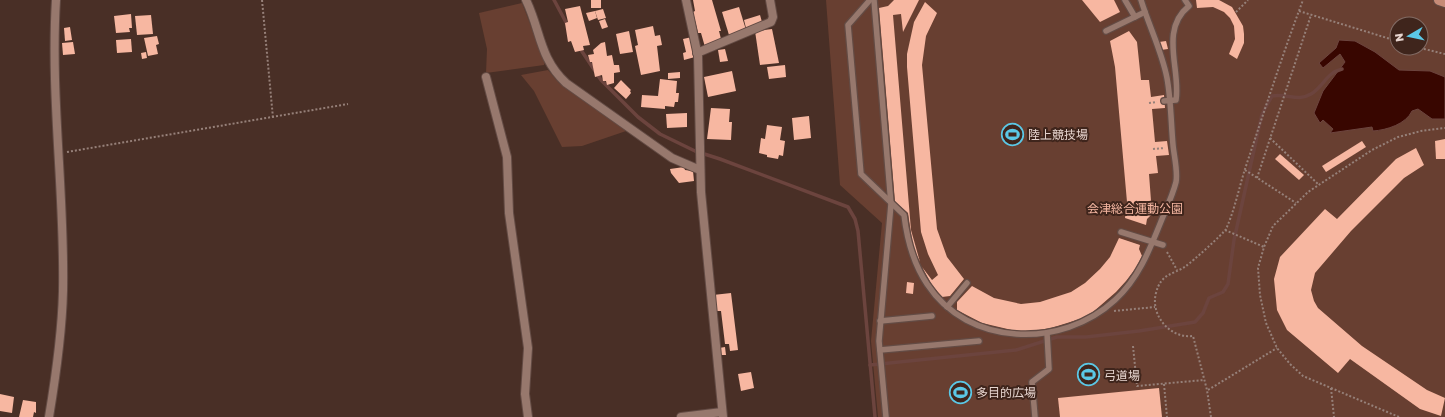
<svg xmlns="http://www.w3.org/2000/svg" width="1445" height="417" font-family="'Golos Text','Noto Sans JP',sans-serif">
<style>
.green{fill:#683f31;fill-rule:evenodd}
.water{fill:#380600;stroke:#6c443e}
.lines{fill:none;stroke-linecap:round;stroke-linejoin:round}
.stream{stroke:#6c443e;stroke-width:3.5}
.building{fill:#f7b7a1}
.lane-casing{stroke:#634b44;stroke-width:8}
.street-casing{stroke:#634b44;stroke-width:10}
.primary-casing{stroke:#634b44;stroke-width:12}
.path{stroke:#968079;stroke-width:2;stroke-dasharray:2 2;stroke-linecap:butt}
.lane{stroke:#97786d;stroke-width:5.5}
.street{stroke:#97786d;stroke-width:8}
.primary{stroke:#c68b77;stroke-width:10}
.labels{text-anchor:middle;dominant-baseline:central;stroke-width:4;stroke-linejoin:round;paint-order:stroke}
.poi-label{font-size:12px;fill:#e7d5cf;stroke:#3f251c;text-anchor:start}
.park-label{font-size:12px;fill:#f6b7a2;stroke:#3f251c}
</style>
<rect width="100%" height="100%" fill="#492f26"/>
<g class="green">
<path d="M826 0H1445V417H878L871 341 882 223 840 185ZM1397 24H1421V48H1397Z"/>
<polygon points="522,3 545,62 544,65 486,73 487,49 479,13"/>
<polygon points="548,70 559,83 629,130 582,146 562,147 534,91 521,75"/>
</g>
<path class="water" d="M1339 40 1355 41 1375 52 1399 70 1430 71 1445 77V119H1432L1418 109 1412 111C1406 124 1387 130 1373 131L1372 127 1330 133 1333 129 1323 120 1320 123 1314 113 1323 91 1345 62 1340 54 1323 68 1319 63 1336 48Z"/>
<g class="lines">
<g class="stream">
<polyline points="554,0 568,26"/>
<polyline points="579,47 601,80 638,117 660,134 695,151 720,159 848,207 855,219 858,231 875,417"/>
<path d="M870 365 1016 350 1057 337H1086L1139 331 1195 322 1203 313 1209 298 1223 292 1228 284 1234 240 1262 114 1272 96C1286 93 1298 102 1311 94 1324 86 1326 73 1342 69"/>
</g>
</g>
<g class="building">
<rect x="591" y="0" width="10" height="8"/>
<polygon points="693,0 712,0 721,31 719,31 721,39 705,47 701,33 698,33 693,12 695,11"/>
<polygon points="894,0 919,0 903,32 901,14 893,15 911,230 920,262 913,247 908,213 895,202 879,8 888,6"/>
<polygon points="1082,0 1114,0 1120,12 1100,22"/>
<polygon points="1196,0 1219,0 1232,7 1243,26 1244,34 1244,43 1237,59 1229,54 1235,39 1234,26 1230,18 1224,12 1213,7 1197,8"/>
<polygon points="925,2 937,13 926,36 922,65 937,229 947,257 964,279 950,296 942,297 932,285 922,267 932,280 938,275 928,254 921,232 907,67 907,54 914,22"/>
<polygon points="580,6 590,45 583,46 584,50 575,52 571,41 568,42 565,23 568,22 565,9"/>
<polygon points="739,7 746,30 729,35 722,12"/>
<polygon points="603,9 606,18 598,20 595,11"/>
<polygon points="595,11 597,18 589,21 586,13"/>
<polygon points="131,14 132,28 129,28 130,32 116,33 114,16"/>
<polygon points="151,15 153,34 137,35 135,16"/>
<polygon points="760,15 762,22 746,28 744,20"/>
<polygon points="605,19 608,27 602,29 599,21"/>
<polygon points="653,26 655,36 660,35 662,45 657,46 660,71 641,75 635,46 638,45 635,30"/>
<polygon points="70,27 72,40 65,41 64,28"/>
<polygon points="772,29 779,63 760,65 755,31"/>
<polygon points="629,31 633,52 620,54 616,34"/>
<polygon points="1129,31 1137,42 1141,80 1149,80 1151,97 1164,95 1165,108 1152,109 1155,142 1167,141 1169,155 1156,156 1158,173 1149,174 1152,214 1147,219 1146,225 1125,218 1127,202 1115,67 1110,41"/>
<polygon points="157,36 159,44 156,45 158,54 148,56 144,38"/>
<polygon points="692,37 695,57 684,60 683,53 686,52 683,39"/>
<polygon points="131,39 132,52 117,53 116,40"/>
<polygon points="1166,41 1168,49 1161,50 1159,42"/>
<polygon points="73,42 75,54 63,55 62,43"/>
<polygon points="605,42 607,56 612,55 614,65 619,65 620,72 614,73 614,83 607,85 606,81 603,81 602,75 595,77 592,62 590,62 588,55 594,54 593,50 601,43"/>
<polygon points="725,49 728,61 720,62 718,50"/>
<polygon points="146,52 147,58 142,59 141,53"/>
<polygon points="785,65 786,77 769,79 767,67"/>
<polygon points="732,71 736,91 708,97 704,77"/>
<polygon points="680,72 680,78 668,79 668,73"/>
<polygon points="660,79 677,81 676,93 679,93 678,102 675,102 674,107 665,106 665,109 641,107 642,95 658,96"/>
<polygon points="621,80 631,90 630,91 631,93 626,99 614,88"/>
<polygon points="711,108 730,109 729,122 732,122 731,140 707,139"/>
<polygon points="687,113 687,127 667,128 666,114"/>
<polygon points="809,116 811,138 794,140 792,118"/>
<polygon points="767,125 782,127 780,140 785,141 783,156 779,155 778,159 767,157 767,155 759,153 761,138 765,139"/>
<polygon points="1445,139 1445,159 1436,159 1435,141"/>
<polygon points="1362,141 1366,147 1326,172 1322,166"/>
<polygon points="1416,148 1424,165 1404,178 1351,231 1315,273 1311,290 1314,301 1318,308 1362,346 1427,390 1445,398 1441,416 1420,409 1350,359 1338,373 1287,330 1277,310 1274,279 1280,257 1325,209 1337,219 1396,159"/>
<polygon points="1280,154 1304,175 1299,180 1275,159"/>
<polygon points="684,167 685,170 693,171 694,181 679,183 671,173 670,169"/>
<polygon points="1119,238 1140,245 1139,249 1142,256 1136,268 1126,281 1116,292 1093,312 1080,319 1051,328 1033,331 1016,331 982,323 957,310 957,302 972,286 994,298 1021,304 1040,302 1071,292 1085,283 1100,269 1110,257"/>
<polygon points="907,282 914,283 913,294 906,293"/>
<polygon points="731,293 738,350 730,351 729,344 725,344 721,311 715,311 713,295"/>
<polygon points="725,347 726,355 720,355 719,348"/>
<polygon points="751,372 754,388 741,391 738,374"/>
<polygon points="1159,388 1162,417 1060,417 1058,398"/>
<polygon points="0,394 14,397 12,413 0,411"/>
<polygon points="23,400 36,402 36,413 34,412 33,417 19,417"/>
</g>
<g class="lines">
<defs>
<g id="lane">
<path d="M870 0 848 25 861 174 904 215C907 240 913 263 927 284 968 347 1062 349 1115 300 1139 278 1150 249 1162 219 1167 207 1173 194 1176 182 1178 171 1174 156 1173 145 1171 123 1171 100 1167 78 1162 52 1149 26 1141 0"/>
<polyline points="874,0 891,204 879,341 886,417"/>
<polyline points="1125,0 1135,17"/>
<polyline points="1106,31 1145,12"/>
<path d="M1164 101 1176 100C1181 70 1159 30 1189 6L1185 0"/>
<polyline points="1121,232 1163,245"/>
<polyline points="947,307 967,283"/>
<polyline points="880,321 932,316"/>
<polyline points="880,350 979,341"/>
<polyline points="1035,417 1032,382 1049,369 1047,333"/>
</g>
<g id="street">
<path d="M526 0C541 31 539 58 566 83L672 158 700 170"/>
<polyline points="686,0 698,56 701,192 723,417"/>
<polyline points="697,53 771,22 773,17 770,0"/>
<polyline points="486,77 507,157 509,213 528,348 525,394 528,417"/>
<path d="M49 417C56 375 62 334 63 291 65 194 50 97 56 0"/>
<polyline points="681,417 722,412"/>
</g>
<polyline id="primary" points="1439,0 1445,2"/>
</defs>
<use href="#lane" class="lane-casing"/>
<use href="#street" class="street-casing"/>
<use href="#primary" class="primary-casing"/>
<g class="path">
<polyline points="262,0 273,118"/>
<polyline points="1299,11 1397,41"/>
<polyline points="1236,12 1248,0"/>
<polyline points="1420,48 1445,54"/>
<polyline points="1149,103 1157,102"/>
<polyline points="1270,138 1319,185"/>
<polyline points="1153,149 1165,148"/>
<polyline points="67,152 348,104"/>
<polyline points="1245,170 1296,203"/>
<polyline points="1257,178 1311,15"/>
<polyline points="1225,230 1264,247"/>
<polyline points="1167,252 1177,270"/>
<polyline points="1114,311 1155,307"/>
<polyline points="1133,346 1137,386 1204,380"/>
<polyline points="1164,384 1167,417"/>
<polyline points="1331,388 1334,417"/>
<polyline points="1208,390 1277,348"/>
<path d="M1211 417 1207 390 1193 336C1170 339 1150 315 1156 293 1161 273 1173 275 1186 266 1192 262 1223 234 1226 229 1234 212 1239 188 1245 169 1264 112 1282 56 1303 0"/>
<polyline points="1399,417 1303,376 1290,364 1277,348 1266,323 1260,295 1258,268 1264,247 1273,226 1308,192 1372,150 1398,137 1421,131 1445,128"/>
</g>
<use href="#lane" class="lane"/>
<use href="#street" class="street"/>
<use href="#primary" class="primary"/>
</g>
<defs>
<symbol id="stadium-ring" viewBox="-11 -11 22 22"><circle r="9.5" fill="#3f251c" stroke="#5bc8e6" stroke-width="1.5"/><path d="M0-5a6.5 5 0 1 0 0 10a6.5 5 0 1 0 0-10ZM-3.5-1.8h7v3.6h-7Z" fill="#5bc8e6"/></symbol>
</defs>
<g fill-rule="evenodd">
<use href="#stadium-ring" x="1000" y="122" width="25" height="25"/>
<use href="#stadium-ring" x="1076" y="362" width="25" height="25"/>
<use href="#stadium-ring" x="948" y="380" width="25" height="25"/>
</g>
<g class="labels">
<g class="poi-label">
<text x="1028" y="134">陸上競技場</text>
<text x="1104" y="375">弓道場</text>
<text x="976" y="392">多目的広場</text>
</g>
<g class="park-label">
<text x="1135" y="208">会津総合運動公園</text>
</g>
</g>
<g transform="translate(1409 36) rotate(261)"><circle r="19" fill="#3f251c" stroke="#826b64"/>
<path d="M0-3L7 15L0 10L-7 15Z" fill="#5bc8e6"/>
<text y="-6" font-size="11" font-weight="bold" text-anchor="middle" fill="#e7d5cf">N</text>
</g>
</svg>
